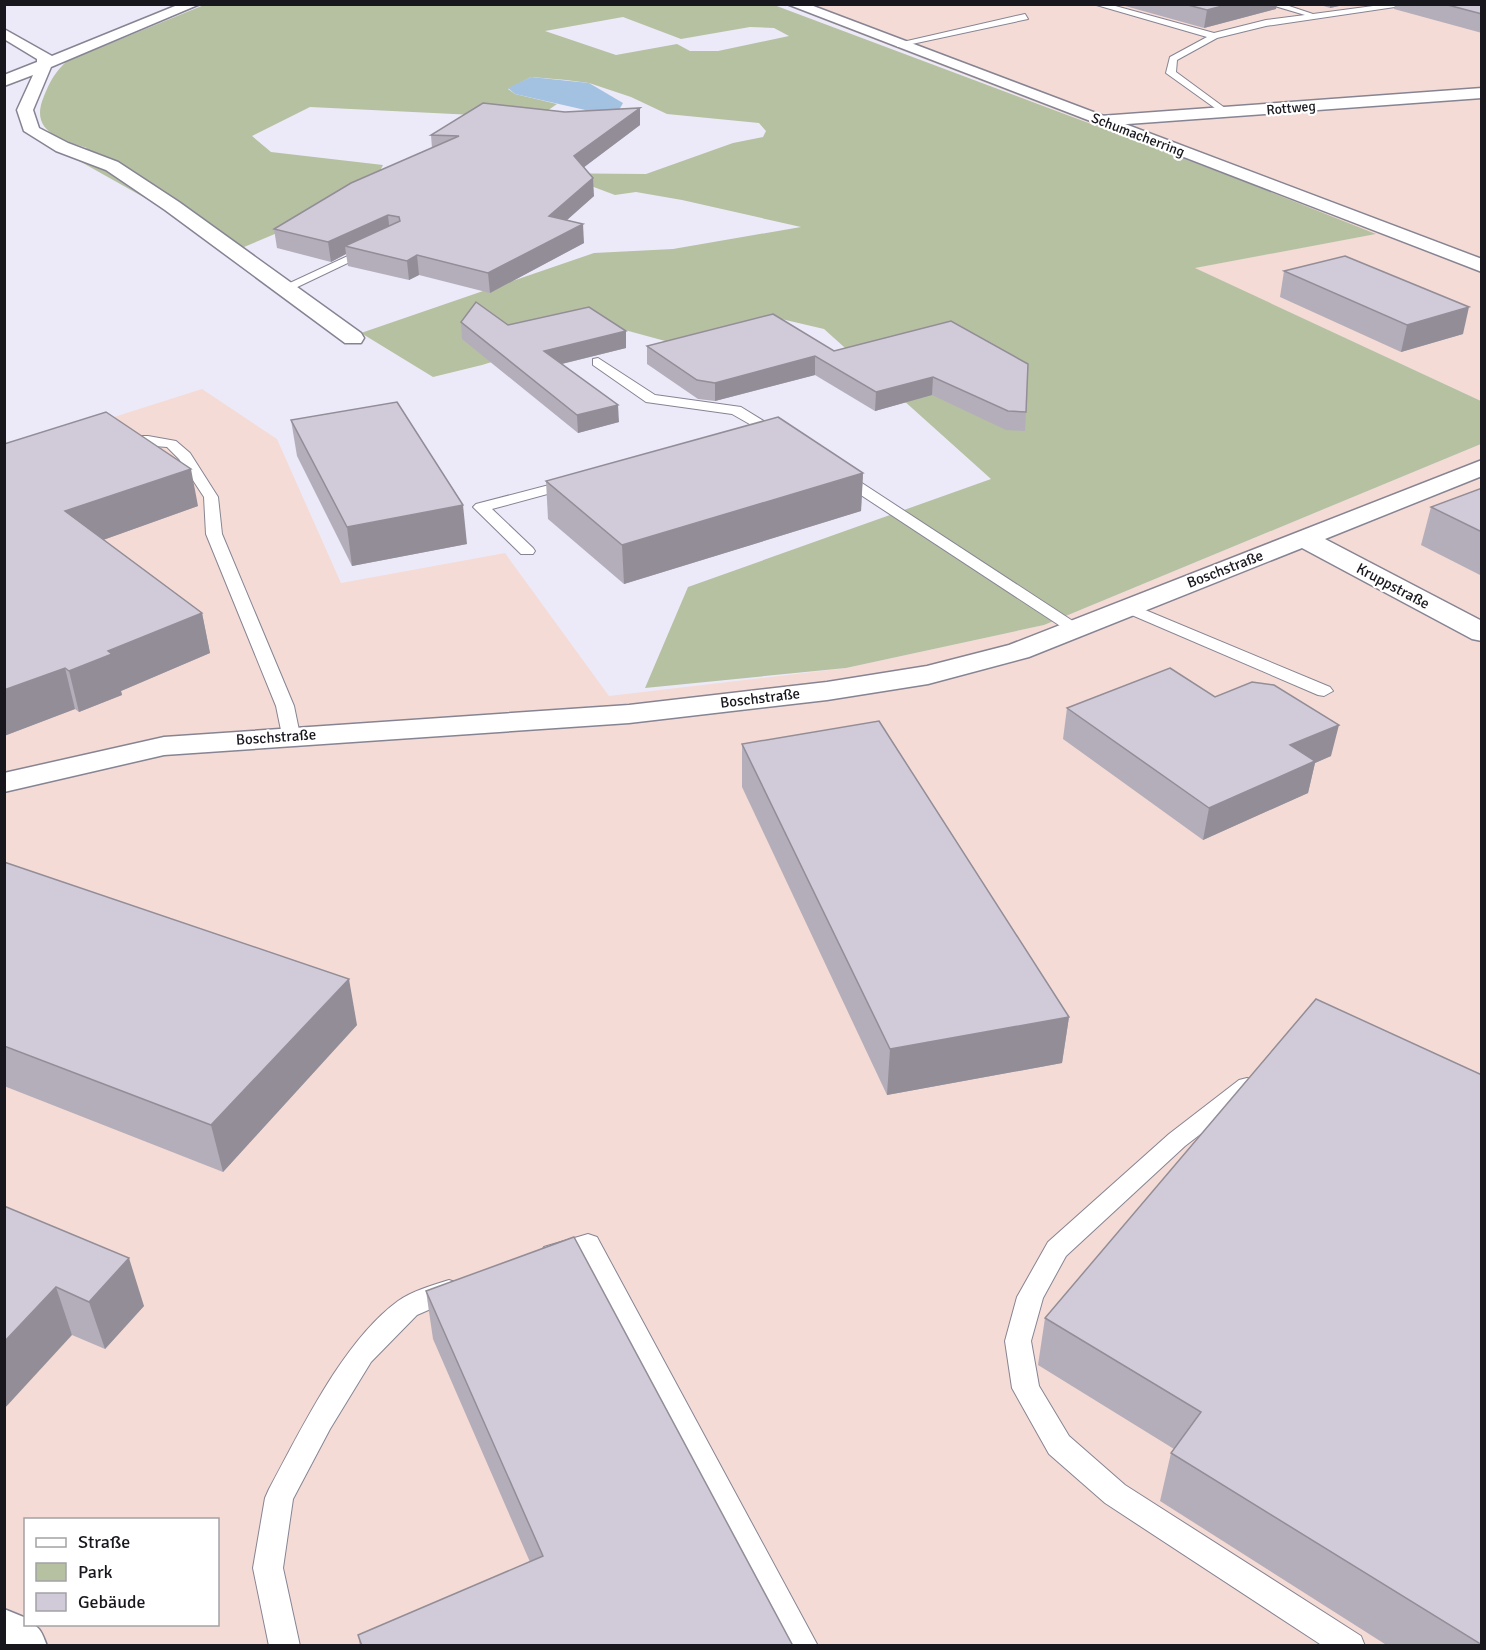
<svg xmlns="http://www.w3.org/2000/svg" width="1486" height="1650" font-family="Signika,sans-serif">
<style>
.industrial{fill:#f5dbd5;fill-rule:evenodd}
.green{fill:#b6c1a2;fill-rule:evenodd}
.water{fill:#a3c2e1}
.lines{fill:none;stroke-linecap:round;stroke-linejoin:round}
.service-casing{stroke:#868493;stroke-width:2}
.minor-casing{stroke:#868493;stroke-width:3}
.secondary-casing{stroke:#868493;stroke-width:3}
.service{fill:#fff;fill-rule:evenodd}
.minor{fill:#fff;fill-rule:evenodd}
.secondary{fill:#fff;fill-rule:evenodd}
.wall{fill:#b4aeba}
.shaded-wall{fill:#928d97}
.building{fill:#d1cad8;stroke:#928d97;stroke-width:1.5}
.labels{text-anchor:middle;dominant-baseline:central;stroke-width:4.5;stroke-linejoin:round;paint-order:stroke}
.far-street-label{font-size:14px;fill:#18171d;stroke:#fff}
.street-label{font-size:15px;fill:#18171d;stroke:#fff}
</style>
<rect width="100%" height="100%" fill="#eceaf9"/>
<g class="industrial">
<polygon points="785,5 1481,5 1481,401 1194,268 1375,234"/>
<path d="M202 389 277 439 341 583 505 553 609 696 846 668 1044 625 1481 444V1645H5L4 452ZM26 1520H218V1624H26Z"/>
</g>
<path class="green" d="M204 5H774L1243 181 1376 234 1195 268 1481 401V444L1044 625 846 668 645 688 688 587 991 479 824 329 777 318 680 345 610 326 482 365 433 377 361 333 594 253 673 249 801 227 682 200 636 192 615 195 591 186 536 173 646 174 733 143 763 137 766 131 759 123 667 114 631 97 589 83 566 80 531 77 508 89 515 94 557 104 537 118 310 107 252 136 271 152 383 165 375 181 358 199 225 255 154 203 74 158 87 148C59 139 29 131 44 96 50 81 55 72 67 61ZM623 17 681 39 750 27 774 28 789 36 718 51H690L677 44 616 55 545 31Z"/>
<polygon class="water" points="531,77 589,83 623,103 619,110 594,112 515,94 508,88"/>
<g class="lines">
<defs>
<g id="service">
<polygon points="1093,4 1108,4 1214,33 1266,20 1305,15 1268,4 1283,4 1313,14 1388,4 1415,4 1266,26 1217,38 1177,60 1176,72 1229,111 1231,113 1226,116 1166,73 1170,57 1207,37"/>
<polygon points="1025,14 1028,19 898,47 894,44"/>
<polygon points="365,248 375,250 289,291 279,288"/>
<polygon points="598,358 655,395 741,407 788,436 786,439 776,439 732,414 646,402 593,365 593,359"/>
<polygon points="122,436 148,436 176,441 190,453 218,497 222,534 294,706 300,735 297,739 291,740 282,735 276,706 206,534 204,497 179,459 167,447 117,443 117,437"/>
<polygon points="840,471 845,472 1085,629 1083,633 1071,633 835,478 833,475"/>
<polygon points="572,479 579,483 577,486 492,509 533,548 535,551 533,554 521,554 473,507 476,504"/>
<polygon points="1126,602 1330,687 1333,691 1324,696 1318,695 1120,610 1118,607 1120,604"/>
<polygon points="1247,1078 1255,1080 1259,1086 1255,1092 1185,1146 1066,1256 1043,1298 1031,1341 1039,1386 1069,1436 1125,1485 1361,1636 1365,1646 1323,1646 1105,1503 1049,1454 1012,1388 1005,1341 1017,1297 1048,1242 1169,1134 1239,1080"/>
<polygon points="588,1234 597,1237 818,1646 786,1646 582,1256 553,1264 544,1261 540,1254 544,1247"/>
<path d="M449 1280 458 1283 462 1290 458 1297 417 1315 371 1362 330 1429 293 1499 283 1568 300 1646H269L253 1568 265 1498 269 1489C301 1430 343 1341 398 1301 412 1291 433 1285 449 1280Z"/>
</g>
<g id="minor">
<polygon points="180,4 200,4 51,67 33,110 39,128 68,143 118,162 179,202 361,333 364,338 361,343 345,343 165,210 106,170 56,151 24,131 17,110 33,75 4,86 4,75 37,62 37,59 4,39 4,29 52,56"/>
<polygon points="1482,88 1482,98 1100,126 1092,121 1100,116"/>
<polygon points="1482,460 1482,476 1325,539 1482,621 1482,641 1472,639 1302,548 1029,657 928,684 827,700 629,723 164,755 4,792 4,773 164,737 629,705 827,682 927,666 1009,645"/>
<path d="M4 1609 26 1618V1624C40 1624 42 1633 47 1646H4Z"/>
</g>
<polygon id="secondary" points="787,4 808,4 1482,259 1482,272"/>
</defs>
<use href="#service" class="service-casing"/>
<use href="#minor" class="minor-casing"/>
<use href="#secondary" class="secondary-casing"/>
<use href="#service" class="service"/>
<use href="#minor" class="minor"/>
<use href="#secondary" class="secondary"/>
</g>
<g class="wall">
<polygon points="1118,4 1277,4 1276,9 1204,28"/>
<polygon points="1317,4 1348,4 1330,8"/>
<polygon points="1395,4 1482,4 1482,33 1394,9"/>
<polygon points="640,108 640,125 584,167 594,196 567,220 584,243 490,293 419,275 409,280 348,266 346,254 331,262 277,248 274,229 432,148 431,135 565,112"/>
<polygon points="1284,271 1463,334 1401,352 1280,297"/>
<polygon points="951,321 1026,412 1025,431 1006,430 932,395 875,411 815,375 715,401 698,399 647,364 647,346 834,351"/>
<polygon points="461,322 508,325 626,348 562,364 619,422 578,433 462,339"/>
<polygon points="291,420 467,544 352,566 297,456"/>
<polygon points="4,444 198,506 103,540 202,613 210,653 121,691 122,695 79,712 75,709 4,736"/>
<polygon points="863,473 861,511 624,584 548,519 546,481"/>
<polygon points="1482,488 1482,576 1421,545 1431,507"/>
<polygon points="1215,697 1331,756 1315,763 1308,793 1203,840 1063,739 1067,708"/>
<polygon points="742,744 1069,1017 1062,1063 887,1095 742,787"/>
<polygon points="4,862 357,1025 223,1172 4,1086"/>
<polygon points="1482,1075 1482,1646 1388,1646 1160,1501 1171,1453 1174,1449 1038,1365 1045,1318"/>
<polygon points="4,1206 144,1306 105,1349 72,1335"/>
<polygon points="426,1291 793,1646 360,1646 358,1635 530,1562 433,1339"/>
</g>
<g class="shaded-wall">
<polygon points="1230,4 1277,4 1276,9 1204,28 1207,10"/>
<polygon points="1330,4 1348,4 1330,8"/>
<polygon points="640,108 640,125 575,174 574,156"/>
<polygon points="593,178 594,196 550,235 549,216"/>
<polygon points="388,215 390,234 345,246 346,254 331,262 328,242"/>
<polygon points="583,224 584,243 490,293 488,273"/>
<polygon points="417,255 419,275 409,280 407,261"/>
<polygon points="1469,307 1463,334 1401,352 1407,325"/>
<polygon points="626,331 626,348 545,368 544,351"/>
<polygon points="815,356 815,375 715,401 715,383"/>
<polygon points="933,377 932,395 875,411 876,392"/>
<polygon points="618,405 619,422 578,433 577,415"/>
<polygon points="191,469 198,506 75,550 65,511"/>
<polygon points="863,473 861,511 624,584 622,545"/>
<polygon points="463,505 467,544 352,566 347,527"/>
<polygon points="202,613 210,653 121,691 122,695 79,712 69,671 108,651"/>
<polygon points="65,668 75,709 4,736 4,690"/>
<polygon points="1339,725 1331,756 1315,763 1308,793 1203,840 1209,808 1290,745"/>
<polygon points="349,979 357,1025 223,1172 211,1125"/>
<polygon points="1069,1017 1062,1063 887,1095 890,1049"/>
<polygon points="129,1258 144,1306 105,1349 89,1302"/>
<polygon points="56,1287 72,1335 4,1409 4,1342"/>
</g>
<g class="building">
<polygon points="1184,4 1230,4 1207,10"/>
<polygon points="1444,4 1482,4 1482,14"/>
<polygon points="483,103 565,112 640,108 574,156 593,178 549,216 583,224 488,273 417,255 407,261 345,246 400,221 399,217 388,215 328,242 274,229 351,183 459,136 431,135"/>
<polygon points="1345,256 1469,307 1407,325 1284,271"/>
<polygon points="476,302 508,325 589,307 626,331 544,351 618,405 577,415 461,322"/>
<polygon points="773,314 834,351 951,321 1028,364 1026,412 1008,411 933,377 876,392 815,356 715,383 697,380 647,346"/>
<polygon points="397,402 463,505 347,527 291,420"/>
<polygon points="106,412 191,469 65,511 202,613 108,651 112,654 69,671 65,668 4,690 4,444"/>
<polygon points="778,417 863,473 622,545 546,481"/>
<polygon points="1482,488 1482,532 1431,507"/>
<polygon points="1170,668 1215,697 1252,682 1274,685 1339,725 1290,745 1315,761 1209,808 1067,708"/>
<polygon points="879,721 1069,1017 890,1049 742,744"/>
<polygon points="4,862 349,979 211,1125 4,1046"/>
<polygon points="1316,999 1482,1075 1482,1645 1171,1453 1201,1412 1045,1318"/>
<polygon points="4,1206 129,1258 89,1302 56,1287 4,1342"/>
<polygon points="574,1237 793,1646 362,1646 358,1635 543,1556 426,1291"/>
</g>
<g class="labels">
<g class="far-street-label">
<text transform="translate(1291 108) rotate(-5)">Rottweg</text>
<text transform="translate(1138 135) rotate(21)">Schumacherring</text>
</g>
<g class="street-label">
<text transform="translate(1225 569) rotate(-21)">Boschstraße</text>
<text transform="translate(1393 586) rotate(28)">Kruppstraße</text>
<text transform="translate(760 698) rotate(-7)">Boschstraße</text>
<text transform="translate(276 737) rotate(-4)">Boschstraße</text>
</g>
</g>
<rect width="1486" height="1650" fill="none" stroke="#18171d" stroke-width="12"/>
<rect x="24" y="1518" width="195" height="108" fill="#ffffff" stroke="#a3a2a5" stroke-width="1.5"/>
<rect x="36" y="1538" width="30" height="9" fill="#ffffff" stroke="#a3a2a5" stroke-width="1.5"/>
<text x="78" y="1548" font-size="18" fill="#18171d">Straße</text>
<rect x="36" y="1563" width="30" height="18" fill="#b6c1a2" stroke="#a3a2a5" stroke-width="1.5"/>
<text x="78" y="1578" font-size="18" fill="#18171d">Park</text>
<rect x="36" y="1593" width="30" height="18" fill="#d1cad8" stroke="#a3a2a5" stroke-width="1.5"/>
<text x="78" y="1608" font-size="18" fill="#18171d">Gebäude</text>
</svg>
